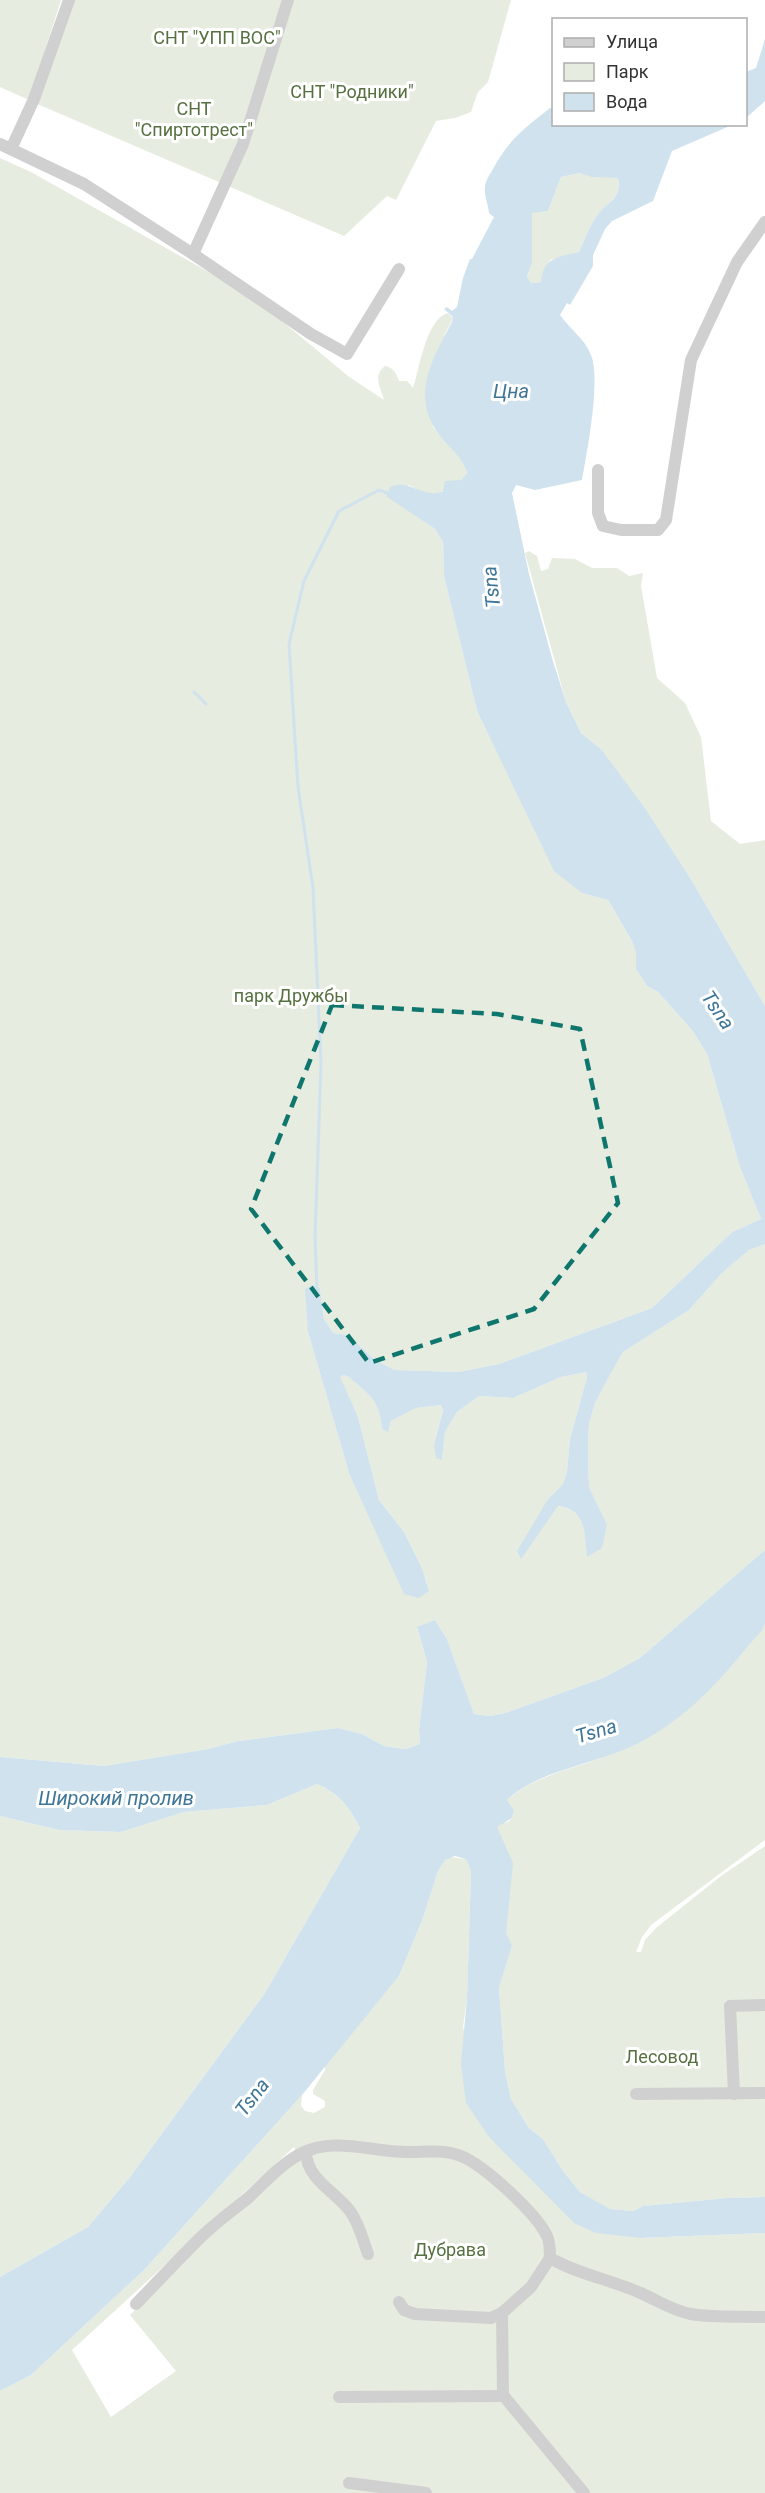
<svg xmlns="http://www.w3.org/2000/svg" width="765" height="2493" font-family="Roboto,sans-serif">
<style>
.green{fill:#e6ecdf;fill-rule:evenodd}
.water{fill:#cfe2ee;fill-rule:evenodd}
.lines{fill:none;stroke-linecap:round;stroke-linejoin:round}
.stream{stroke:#cfe2ee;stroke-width:3}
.minor{stroke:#d0d0d0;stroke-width:12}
.marked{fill:none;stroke:#0f766e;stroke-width:4.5;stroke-dasharray:12 8;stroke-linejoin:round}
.labels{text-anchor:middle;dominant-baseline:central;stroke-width:6;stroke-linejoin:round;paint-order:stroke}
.park-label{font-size:18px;fill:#56703f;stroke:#fff}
.water-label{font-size:20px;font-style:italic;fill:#3f7597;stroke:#fff}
</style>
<rect width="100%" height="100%" fill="#fff"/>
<g class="green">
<polygon points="0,0 61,0 29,100 0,87"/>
<polygon points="67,0 511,0 488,82 478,92 471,112 455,118 436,121 396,200 387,196 344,236 35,103"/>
<path d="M0 158 31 172 253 297 348 376 384 400C381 388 372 376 385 366 394 368 396 373 399 381H407L413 388C419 371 426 318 448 313L453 318 445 334 433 427C445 442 463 456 467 473L461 480 435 495 420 491 409 485 388 497 435 529 443 542 444 576 477 711 513 785 582 893 608 900 632 941 636 953V969L647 986 658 992 692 1030 707 1054 740 1167 761 1219 732 1232 652 1308 499 1364 459 1372 395 1370 375 1360 348 1335 333 1333 324 1319 320 1288 308 1332 349 1473 429 1590 422 1568 404 1532 379 1500 358 1417 339 1377 344 1375 349 1377C370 1396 379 1399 382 1429L388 1431 391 1421 416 1408 441 1405 443 1409 434 1444 442 1459 445 1432 457 1412 479 1396 513 1398 561 1377 586 1372 587 1377 570 1439 567 1471 563 1484 548 1499 521 1558 557 1506C587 1510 584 1532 587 1556L607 1524 589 1487 588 1445 589 1424 595 1403 610 1375 623 1352 689 1310 721 1274 749 1250 765 1244V1550L640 1658 603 1678 505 1713 490 1716 474 1714 447 1639 435 1620 417 1628 427 1662 419 1729 420 1744 405 1749 384 1746 362 1734 338 1728 238 1741 208 1749 104 1766 0 1757Z"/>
<path d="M580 173 592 176 618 178C622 197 609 201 599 213 590 224 585 239 579 252L550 260 541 282 531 283 527 278 532 263V212L548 211 561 177Z"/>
<polygon points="529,551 537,556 541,571 548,569 552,558 575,559 592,568 617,568 629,576 643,573 641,586 657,678 685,703 701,737 711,821 740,844 765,840 765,1006 692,881 601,749 581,733 566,702 525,553"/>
<path d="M765 1625V1840L651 1925 642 1937 636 1952H641L645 1940 656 1928 721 1876 765 1846V2197L727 2198 643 2206 633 2211 609 2209 580 2192 563 2171 543 2139 529 2128 511 2099 505 2071 499 1988 512 1946H509L477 1827 508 1822 512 1818 514 1810 507 1800C542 1770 588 1767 629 1747 689 1719 724 1675 765 1625Z"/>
<path d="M317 1784C340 1795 349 1806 360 1828L265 1993 130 2177 88 2227 0 2277V1816L59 1830 121 1832 184 1812 267 1805Z"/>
<path d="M450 1857 466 1859 471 1871 467 1998 463 2027 489 2137 641 2238 765 2233V2493H0V2391L31 2375 143 2271 302 2095 301 2106 305 2111 314 2113 325 2107V2101L313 2094V2090L325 2070V2065L399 1976 423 1918 438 1871 445 1860ZM294 2147 298 2159 194 2250 130 2315 176 2371 111 2417 72 2350Z"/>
</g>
<g class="water">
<polygon points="765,39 765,101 746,118 746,72 756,68"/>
<path d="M550 108H553L554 124 732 125 672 151 653 201 612 221 605 229 593 255V266L570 305 567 303 560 315C569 328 585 339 591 355 601 379 587 453 582 480L535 490 516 485 512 493 529 574 552 658 566 702 581 733 601 749 644 807 692 881 765 1006V1244L749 1250 721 1274 689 1310 623 1352 610 1375 595 1403 589 1424 588 1445 589 1487 607 1524 602 1548 587 1557C584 1533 587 1510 558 1506L521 1559 517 1551 548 1499 563 1484 567 1471 570 1439 587 1377 586 1372 561 1377 513 1398 479 1396 457 1412 445 1432 442 1460 436 1458 434 1444 443 1410 441 1405 416 1408 391 1421 388 1432 382 1429C379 1399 370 1396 349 1377L344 1375 340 1377 358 1417 379 1500 404 1532 422 1568 429 1591 419 1598 404 1594 349 1473 308 1332 305 1289 312 1285 320 1288 324 1319 333 1333 348 1335 375 1360 395 1370 459 1372 499 1364 652 1308 732 1232 761 1219 740 1167 707 1054 692 1030 658 992 647 986 636 969V953L632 941 608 900 582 893 554 871 477 711 444 576 443 542 435 529 387 497 390 487C410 478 424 500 443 491L445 481 461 480 467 473C463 458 451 449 441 437 409 398 432 360 452 322L453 317 444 309 447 307 452 311 457 307 463 278 470 259H472L494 217 489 213C488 203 484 196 485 186 486 180 490 174 493 169 509 139 524 129 550 108ZM580 173 592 177 618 178C622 198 609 201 599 213 590 224 585 239 579 252 559 257 543 257 541 282L531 283 527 277 532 263V213L548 211 561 177Z"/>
<path d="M765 1550C765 1569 765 1607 765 1624 763 1631 754 1639 749 1645 715 1687 678 1726 628 1748 588 1766 540 1770 507 1800L514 1810 512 1818 497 1827 513 1863 506 1933 512 1946 499 1988 505 2071 511 2099 529 2128 543 2139 563 2171 580 2192 610 2209 633 2211 643 2206 727 2198 765 2197V2233L641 2238 596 2233 574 2223 489 2137 466 2103 461 2064 467 1998 471 1871 466 1859 455 1856 445 1860 438 1871 423 1918 399 1976 302 2095 143 2271 31 2375 0 2391V2277L88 2227 130 2177 265 1993 360 1828C349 1806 339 1794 317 1784L267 1805 184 1812 121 1832 59 1830 0 1816V1757L104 1766 208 1749 238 1741 338 1728 362 1734 384 1746 405 1749 420 1744 419 1729 427 1662 417 1627 435 1620 447 1639 474 1714 490 1716 505 1713 603 1678 640 1658Z"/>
</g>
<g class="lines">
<g class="stream">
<polyline points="194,692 206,704"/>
<polyline points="317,1288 315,1237 321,1063 313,888 298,787 289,644 304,581 339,511 379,490 392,495"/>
</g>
<g class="minor">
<polyline points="0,144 84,184 193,254 311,334 347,354 399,269"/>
<polyline points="11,149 34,99 69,0"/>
<polyline points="193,254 243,144 288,0"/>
<polyline points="598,470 598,513 603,526 621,530 658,530 666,520 691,360 737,262 765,222"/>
<polyline points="636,2094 765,2093"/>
<polyline points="734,2094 730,2006 765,2005"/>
<path d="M306 2152C307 2180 335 2191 350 2211 359 2223 363 2240 368 2254"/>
<polyline points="550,2258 531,2287 502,2313 503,2395 584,2493"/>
<polyline points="399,2302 404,2310 415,2314 491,2318 502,2313"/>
<path d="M136 2304C157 2282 178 2260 199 2239 214 2224 232 2211 248 2198 264 2183 280 2165 300 2154 333 2136 372 2152 407 2152 426 2152 443 2149 461 2156 485 2166 536 2213 547 2236 550 2242 550 2251 550 2258 579 2275 614 2280 645 2295 660 2302 674 2311 691 2314 715 2318 741 2316 765 2317"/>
<polyline points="339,2397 504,2396"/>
<polyline points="349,2483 426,2493"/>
</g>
</g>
<path class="marked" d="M332 1005 497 1014 580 1029 618 1203 534 1309 369 1363 251 1209Z"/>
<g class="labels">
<g class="park-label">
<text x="217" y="37">СНТ "УПП ВОС"</text>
<text x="352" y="91">СНТ "Родники"</text>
<text x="194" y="108">СНТ<tspan x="194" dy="21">"Спиртотрест"</tspan></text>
<text x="291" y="995">парк Дружбы</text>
<text x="662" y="2056">Лесовод</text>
<text x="450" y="2249">Дубрава</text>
</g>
<g class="water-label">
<text x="511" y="391">Цна</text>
<text transform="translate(491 587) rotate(-96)">Tsna</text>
<text transform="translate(718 1010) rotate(56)">Tsna</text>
<text transform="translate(596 1731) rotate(-17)">Tsna</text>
<text x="116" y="1798">Широкий пролив</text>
<text transform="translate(252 2097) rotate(-52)">Tsna</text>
</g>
</g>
<rect x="552" y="18" width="195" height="108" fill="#ffffff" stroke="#adadad" stroke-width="1.5"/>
<rect x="564" y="38" width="30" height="9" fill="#d0d0d0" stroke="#adadad" stroke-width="1.5"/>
<text x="606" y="48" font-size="18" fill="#333333">Улица</text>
<rect x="564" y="63" width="30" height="18" fill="#e6ecdf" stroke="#adadad" stroke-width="1.5"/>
<text x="606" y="78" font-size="18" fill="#333333">Парк</text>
<rect x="564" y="93" width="30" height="18" fill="#cfe2ee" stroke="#adadad" stroke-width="1.5"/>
<text x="606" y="108" font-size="18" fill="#333333">Вода</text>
</svg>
